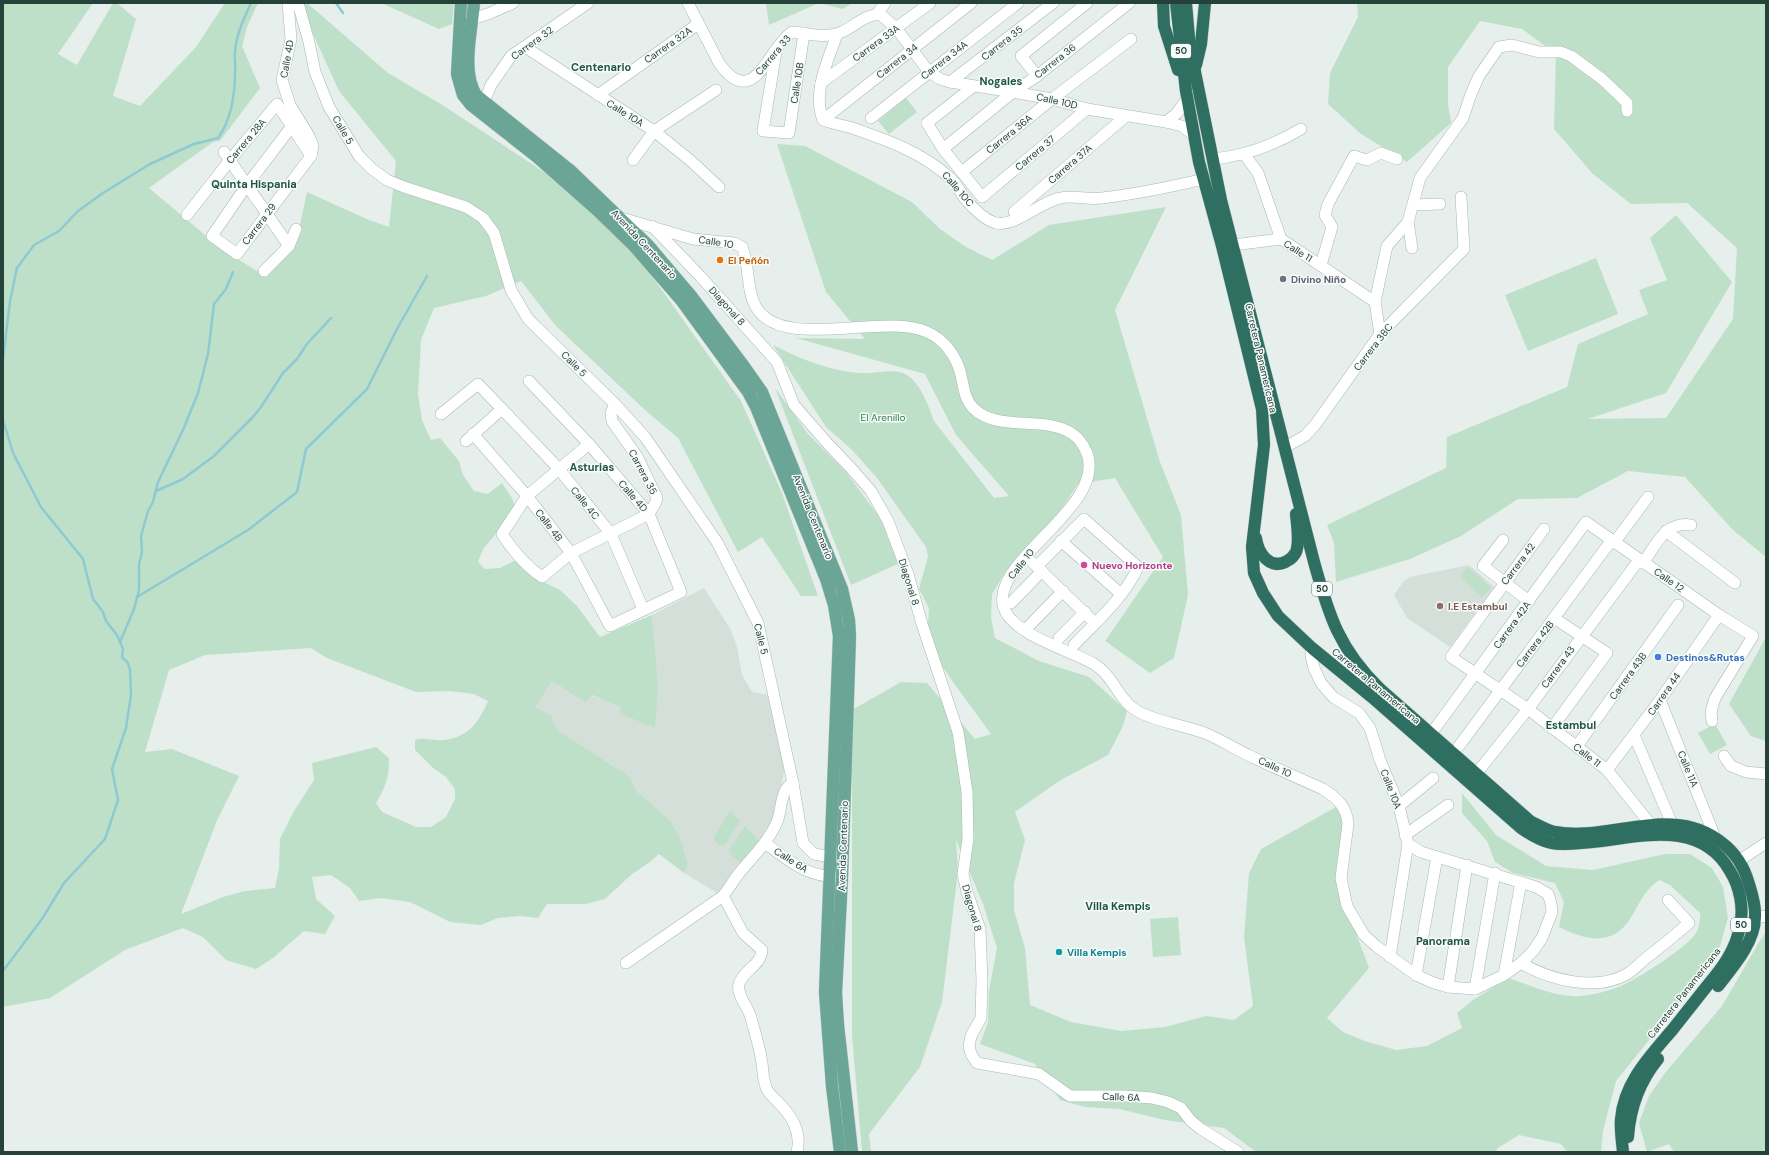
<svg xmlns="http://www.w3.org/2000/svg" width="1769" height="1155" font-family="'DM Sans',sans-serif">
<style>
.built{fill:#d4dfda}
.green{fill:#bfe0c8;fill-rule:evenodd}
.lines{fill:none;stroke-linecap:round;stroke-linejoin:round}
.stream{stroke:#8ec9d4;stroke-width:2.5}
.minor-casing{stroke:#a8b8b2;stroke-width:12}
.major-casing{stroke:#c2cac8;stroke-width:13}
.highway-casing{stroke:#c2cac8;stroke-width:13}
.minor{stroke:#fff;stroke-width:11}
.major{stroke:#6aa596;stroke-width:12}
.highway{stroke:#2f6f62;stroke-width:12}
.food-dot{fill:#e8710a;stroke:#f7fbf9;stroke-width:1.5}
.worship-dot{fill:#6b7280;stroke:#f7fbf9;stroke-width:1.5}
.hotel-dot{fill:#d1479c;stroke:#f7fbf9;stroke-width:1.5}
.education-dot{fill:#8d6e63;stroke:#f7fbf9;stroke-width:1.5}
.shop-dot{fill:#3f7fe0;stroke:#f7fbf9;stroke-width:1.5}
.culture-dot{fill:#0f9aa8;stroke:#f7fbf9;stroke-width:1.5}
.labels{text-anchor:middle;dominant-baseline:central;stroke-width:3;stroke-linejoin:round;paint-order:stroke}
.shield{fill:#f7fbf9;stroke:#637a73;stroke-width:1}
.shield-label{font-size:9px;font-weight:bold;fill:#24423a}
.street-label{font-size:10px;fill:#24423a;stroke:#f7fbf9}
.food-label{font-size:10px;font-weight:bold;fill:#c56008;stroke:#f7fbf9;text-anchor:start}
.worship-label{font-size:10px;font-weight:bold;fill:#5b616d;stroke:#f7fbf9;text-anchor:start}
.park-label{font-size:10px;fill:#2d7a4b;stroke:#f7fbf9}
.hotel-label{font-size:10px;font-weight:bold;fill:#b23c85;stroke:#f7fbf9;text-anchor:start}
.education-label{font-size:10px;font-weight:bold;fill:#785e54;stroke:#f7fbf9;text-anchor:start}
.shop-label{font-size:10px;font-weight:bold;fill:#366cbe;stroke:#f7fbf9;text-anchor:start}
.culture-label{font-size:10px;font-weight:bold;fill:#0d838f;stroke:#f7fbf9;text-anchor:start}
.neighbourhood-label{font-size:11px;font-weight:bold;fill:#1f5548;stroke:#f7fbf9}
</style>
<rect width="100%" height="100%" fill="#e6efeb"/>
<g class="built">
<polygon points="1469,565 1494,587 1450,647 1407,618 1394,595 1403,582 1410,577"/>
<polygon points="704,588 731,630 737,647 742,675 752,692 770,695 785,766 778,806 768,832 719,894 684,873 688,865 668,818 635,791 631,779 626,774 559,731 536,707 552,681 586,703 591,695 620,707 654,647 652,615"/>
</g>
<g class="green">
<path d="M3 3H93L58 54 77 65 113 3H117L136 19 113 96 140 106 196 47 225 3H258L247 27 242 46 260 88 220 141 213 142 149 188 223 250 267 277 288 254 300 225 307 192 369 220 389 227 396 161 339 91 299 3H307L388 73 444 106 556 180 639 258 741 401 782 493 818 596H801L762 537 738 552 678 438 645 410 556 326 521 281 486 296 434 308 421 340 418 394 422 420 431 440 440 438 459 461 463 475 474 491 488 494 502 483 512 498 516 510 483 549 478 562 485 569 500 568 516 560 535 578 560 590 577 606 600 637 652 615 658 687 655 728 621 714 620 707 592 695 586 703 552 681 536 707 552 717 553 724 559 731 626 774 631 779 636 791 668 818 679 835 688 865 684 873 659 854 650 862 632 874 605 899 586 904H547L538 918 520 916 498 918 481 925 450 922 410 902 380 898 359 901 350 888 331 875 312 877 316 899 335 916 325 934 304 931 273 958 256 969 226 960 203 937 183 928 125 950 50 998 3 1007ZM311 648 327 658 416 692 450 691 474 694 488 701C479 722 468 738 443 740 433 741 425 737 415 740V750L432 767 446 777 455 789V799L446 817 431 827H416L382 812 376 803C386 787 389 777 389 758L376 747 312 763 314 780 294 811 280 839 279 868 275 888 245 891 223 897 181 914 218 818 239 776 172 749 145 752 169 670 205 655Z"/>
<polygon points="381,3 454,3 452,24 439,29"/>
<polygon points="766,3 852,3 843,9 819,3 769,25"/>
<polygon points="1357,3 1766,3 1766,557 1733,530 1685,477 1628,471 1577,498 1518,499 1461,536 1410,559 1336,582 1334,543 1327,525 1446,468 1447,437 1567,387 1578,344 1648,314 1639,290 1667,280 1650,238 1676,215 1732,282 1666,393 1588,419 1666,418 1733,319 1737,248 1687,203 1631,204 1593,174 1554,129 1556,54 1522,29 1480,21 1448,67 1448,104 1451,123 1407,162 1361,134 1328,104 1330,73 1358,17"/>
<polygon points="906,98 917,112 889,134 878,121"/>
<path d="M777 144 805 146 912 202 940 229 966 247 992 260 1049 225 1166 207 1115 310 1160 462 1181 515 1188 595 1174 658 1150 673 1105 641 1163 557 1115 478 1078 484 1058 514 1006 571 992 594 991 618 995 638 1039 661 1089 677 1127 711 1123 726 1108 755 1059 781 1015 812 1025 840 1014 883V910L1025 948 1030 1005 1071 1022 1121 1031 1165 1027 1206 1016 1234 1020 1253 1006 1244 937 1249 873 1261 849 1336 807 1345 824 1346 906 1369 968 1327 1018 1343 1032 1365 1041 1396 1050 1427 1046 1462 1028 1457 1013 1473 1000 1508 978C1530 985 1556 998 1580 996 1593 995 1609 991 1621 986 1637 979 1688 947 1696 933 1699 928 1701 918 1700 913L1670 885 1659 880C1642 893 1641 902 1630 919 1612 947 1585 940 1559 927L1564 902 1555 883 1513 873 1495 862 1487 841 1462 813V793L1496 835 1546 866 1593 870 1665 854H1690L1712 868 1723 887 1728 918 1720 946 1700 976 1671 1013 1616 1081 1603 1131 1601 1152H1567L1561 1144 1519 1135 1498 1148 1495 1152H1256L1224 1128 1165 1120 1119 1109 1085 1107 1060 1100 1035 1064 980 1044 988 1022 989 991 997 948 983 904 956 840 958 871 942 1002 920 1067 869 1134 871 1152H862L852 1035V710L901 682 927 683 975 739 991 734 953 682 938 660 928 625 929 608 919 589 928 557 926 547 877 478 852 450 826 427 773 345C803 360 836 374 870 373 883 372 900 368 911 378 921 386 930 409 934 421L994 498 1009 496 956 435 925 374 796 338 865 339 826 292Z"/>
<polygon points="1596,258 1618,314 1528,351 1505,295"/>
<polygon points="775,388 808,434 845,471 881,519 900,563 851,585"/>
<polygon points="1468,567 1491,588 1482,597 1460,577"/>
<polygon points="1766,637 1766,741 1751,736 1729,704"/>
<polygon points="1715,724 1727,745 1710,754 1698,733"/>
<polygon points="730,811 740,821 725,845 721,846 715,842 714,837"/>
<polygon points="745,826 760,842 743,864 731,855 729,850"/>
<polygon points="1178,917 1181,955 1153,957 1150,919"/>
<polygon points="1766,932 1766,1152 1674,1152 1669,1144 1647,1152 1639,1123 1649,1096 1665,1073 1722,1006 1758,944"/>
</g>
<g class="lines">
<g class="stream">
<polyline points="336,3 343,13"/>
<path d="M3 359 10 301 17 268 34 245 59 231 78 211 103 193 150 164 194 144 218 138C231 120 235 93 235 71 236 65 234 59 235 52 236 35 244 18 251 3"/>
<polyline points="3,420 13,453 41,507 83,559 93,599 103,612 106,621 117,635 123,649 122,657 128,663 130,670 131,695 126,728 112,769 118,800 105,839 64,883 42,919 3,971"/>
<polyline points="156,491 183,479 214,456 252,418 261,407 283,373 297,359 307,344 331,318"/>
<polyline points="137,597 248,530 297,492 306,449 367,389 397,329 427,276"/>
<polyline points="120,642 134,609 139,590 139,564 142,552 141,536 148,511 153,502 158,482 183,430 198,393 208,354 214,304 226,289 233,272"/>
</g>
<defs>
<g id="minor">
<polyline points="288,3 291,39 282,80 290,105 309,136 313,146 311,156 237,254 212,236 247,185 292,126"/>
<polyline points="298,3 309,42 315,72 329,107 359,156 372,169 387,180 404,187 466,207 483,218 494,233 511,290 528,319 615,404 645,437 717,542 758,623 793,783 803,843 814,854 831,857 839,857"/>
<path d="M688 3 719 63C754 112 767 49 792 32 807 33 822 38 836 34 853 30 863 13 881 15L896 28 929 72 940 79 950 82 1013 92 1052 99 1087 109 1166 122 1182 126 1194 135"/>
<polyline points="877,14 885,3"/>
<polyline points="465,21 488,14 513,3"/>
<path d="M837 34C828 61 812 92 823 120 833 124 843 125 852 128 887 140 924 153 951 179 958 185 961 195 967 201 974 209 985 220 996 223 1015 227 1040 202 1060 198 1073 195 1088 200 1102 198 1136 194 1170 187 1204 179"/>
<polyline points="525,47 654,131 691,161 719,187"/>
<polyline points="776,52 763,131 789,133 804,33"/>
<polyline points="1037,76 1021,56 1087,3"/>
<polyline points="950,82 1053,3"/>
<polyline points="821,83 930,3"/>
<polyline points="974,86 927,123 943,149 982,197 1087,109"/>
<polyline points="487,95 491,85 511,56 588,3"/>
<polyline points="598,95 698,24"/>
<polyline points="871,118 1018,3"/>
<polyline points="823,120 971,3"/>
<polyline points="1166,122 1177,113 1187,99"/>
<polyline points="943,149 1013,92 1037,76 1129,3"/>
<polyline points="224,152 289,246"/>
<polyline points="1244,154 1258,173 1281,239"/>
<path d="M1213 159C1245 156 1274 145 1301 129"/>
<polyline points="633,160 654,131 716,90"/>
<polyline points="963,171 1052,99 1131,39"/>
<polyline points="1413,205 1440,204"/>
<polyline points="1014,212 1126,116"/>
<polyline points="187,215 230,160 277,104 311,156"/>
<path d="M618 217 693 239 734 243 742 247C750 266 746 290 756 307 782 352 883 312 927 332 944 339 957 357 961 375 964 387 964 398 973 408 999 433 1042 415 1071 433 1078 437 1084 446 1087 453 1107 508 988 561 1004 608 1013 635 1070 650 1094 664 1114 676 1119 702 1139 712 1160 723 1185 725 1207 734 1221 740 1234 748 1248 755 1273 767 1298 778 1323 789 1337 798 1347 807 1348 824L1341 878 1347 906 1364 935 1376 946 1416 975 1434 983 1448 987 1475 989 1504 975 1521 963 1533 951 1542 938 1552 912 1551 903 1548 894 1536 887 1421 852 1408 844 1399 806 1380 760 1370 728 1359 713 1333 697 1321 683 1314 668 1311 656 1312 648"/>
<polyline points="1408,222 1412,248"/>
<polyline points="652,226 700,276 777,362 794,405 828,444 850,467 871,491 888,521 908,574 922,624 958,732 967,792 968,838 963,874 967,892 980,929 982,981 981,1018 971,1036 969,1046 971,1054 977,1063 1039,1074 1070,1096 1125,1096 1152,1098 1168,1102 1181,1108 1191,1121 1201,1129 1238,1152"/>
<polyline points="1233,245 1281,239 1375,302"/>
<polyline points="1321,265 1332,227 1325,215 1328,204 1354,156 1367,160 1381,153 1397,159"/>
<polyline points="264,271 289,246 296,229"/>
<polyline points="1380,334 1375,302 1387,246 1408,222 1420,178 1463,118 1471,94 1479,76 1499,47 1512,45 1539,52 1561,52 1571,56 1602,79 1619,95 1627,103 1627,111"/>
<polyline points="441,414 478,384 502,409"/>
<polyline points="473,434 527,496 571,553 610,626 681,592 649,514 589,444 529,381"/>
<polyline points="466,441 502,409 559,469 611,534 643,609"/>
<path d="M589 444 527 496 502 534C513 551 526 566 542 577L571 553 649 514 656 502 657 498 638 458 612 421 611 413 615 404"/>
<polyline points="1285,447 1305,436 1315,425 1380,334 1464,249 1461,197"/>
<polyline points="1544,529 1451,657 1528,709 1607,770 1651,825"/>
<polyline points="1666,531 1735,583"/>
<polyline points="1503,540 1483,566 1529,601"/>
<polyline points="1061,541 1121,594"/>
<polyline points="1614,543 1648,497"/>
<polyline points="1032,562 1095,623"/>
<path d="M1643 563C1656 545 1665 521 1691 525"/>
<path d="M1037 566 1084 519 1138 567C1124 598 1097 621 1074 645"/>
<polyline points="1011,603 1042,571"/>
<polyline points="1026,629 1063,591"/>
<polyline points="1059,638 1085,612"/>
<polyline points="1660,700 1715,837"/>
<polyline points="1436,727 1586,522 1719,615 1753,636 1715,698 1711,712 1712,721"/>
<polyline points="1552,728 1607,653 1554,618"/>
<polyline points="1634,735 1672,824"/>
<polyline points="1459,746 1611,541"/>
<polyline points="1577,746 1678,605"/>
<polyline points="1724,756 1731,766 1746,772 1766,774"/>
<polyline points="1607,770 1660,700 1719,615"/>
<polyline points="1476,774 1528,709 1639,560"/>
<path d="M793 783C780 789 782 810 777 822 768 843 751 858 737 876 732 883 728 890 723 896L743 933 762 950C761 966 743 970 739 984 736 995 749 1008 751 1018 755 1033 760 1048 762 1063 763 1071 763 1079 766 1087 767 1092 773 1097 777 1101 791 1115 802 1131 797 1152"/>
<polyline points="1399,806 1433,778"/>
<polyline points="1405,835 1448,805"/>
<path d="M765 843C789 861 807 877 839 877"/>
<polyline points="1740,860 1766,843"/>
<polyline points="1755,918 1766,916"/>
<polyline points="1390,957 1408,844"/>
<polyline points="626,963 723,896"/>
<path d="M1521 963C1550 980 1596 992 1627 974 1634 970 1640 963 1646 958 1661 947 1675 935 1689 923L1668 900"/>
<polyline points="1416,975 1437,857"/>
<polyline points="1504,975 1521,882"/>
<polyline points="1448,987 1467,865"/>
<polyline points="1475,989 1495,873"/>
</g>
<g id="major">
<polyline points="461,3 457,74 463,95 471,105 537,157 598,211 634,246 681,300 748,392 756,407 826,579 834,605 839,636 825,992 832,1086 840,1152"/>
<path d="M474 3C472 31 461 70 476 95L571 171 648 245 692 297 743 365 762 392 842 589 849 620 850 636 842 877 836 993 838 1025 852 1152"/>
</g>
<g id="highway">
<polyline points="1163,3 1164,26 1178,70"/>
<path d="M1176 3 1186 91 1199 162 1222 246 1262 409 1264 445 1252 547 1254 573 1263 593 1278 616 1312 648 1373 698 1521 828C1531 835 1539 840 1551 843 1560 845 1571 844 1581 843 1632 840 1698 815 1730 871 1740 887 1744 908 1740 926 1736 950 1722 968 1707 986 1696 1000 1684 1015 1673 1029 1651 1055 1624 1082 1621 1119 1620 1130 1622 1141 1623 1152"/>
<path d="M1186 3 1189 38 1195 72 1221 200 1314 562C1329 616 1339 649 1380 689L1530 821C1538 825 1546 830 1555 832 1611 842 1671 803 1721 842 1736 853 1744 866 1749 884 1752 894 1756 906 1755 917 1755 942 1733 967 1718 986"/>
<polyline points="1196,65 1201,44 1205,3"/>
<path d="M1256 538C1258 553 1270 571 1287 561 1291 559 1294 556 1296 552 1300 541 1297 526 1296 514"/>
<path d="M1628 1137C1630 1108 1640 1081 1658 1059"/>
</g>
</defs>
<use href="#minor" class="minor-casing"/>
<use href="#major" class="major-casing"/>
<use href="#highway" class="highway-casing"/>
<use href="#minor" class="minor"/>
<use href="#major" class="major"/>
<use href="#highway" class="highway"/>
</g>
<circle class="food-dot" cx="720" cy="260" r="4"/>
<circle class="worship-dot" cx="1283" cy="279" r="4"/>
<circle class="hotel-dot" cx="1084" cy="565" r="4"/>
<circle class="education-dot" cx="1440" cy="606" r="4"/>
<circle class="shop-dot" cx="1658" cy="657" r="4"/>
<circle class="culture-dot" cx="1059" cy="952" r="4"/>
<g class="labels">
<g class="shield">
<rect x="1171" y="44" width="20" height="14" rx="3"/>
<rect x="1312" y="582" width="20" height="14" rx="3"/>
<rect x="1731" y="918" width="20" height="14" rx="3"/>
</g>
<g class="shield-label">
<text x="1181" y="51">50</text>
<text x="1322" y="589">50</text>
<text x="1741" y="925">50</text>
</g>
<g class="street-label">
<text transform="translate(532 43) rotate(-36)">Carrera 32</text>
<text transform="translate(876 43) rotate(-36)">Carrera 33A</text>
<text transform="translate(1002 43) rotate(-38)">Carrera 35</text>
<text transform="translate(668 45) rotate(-35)">Carrera 32A</text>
<text transform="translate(773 55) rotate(-50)">Carrera 33</text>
<text transform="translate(287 59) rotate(-80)">Calle 4D</text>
<text transform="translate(944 60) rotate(-38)">Carrera 34A</text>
<text transform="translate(897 61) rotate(-38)">Carrera 34</text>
<text transform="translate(1055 61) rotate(-38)">Carrera 36</text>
<text transform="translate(797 83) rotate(-81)">Calle 10B</text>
<text transform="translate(1057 101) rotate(13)">Calle 10D</text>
<text transform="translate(625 113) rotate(32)">Calle 10A</text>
<text transform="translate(343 130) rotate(59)">Calle 5</text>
<text transform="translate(1009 134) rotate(-39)">Carrera 36A</text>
<text transform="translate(246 141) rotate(-50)">Carrera 28A</text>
<text transform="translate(1035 153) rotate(-40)">Carrera 37</text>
<text transform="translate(1070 164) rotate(-41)">Carrera 37A</text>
<text transform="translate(958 189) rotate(49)">Calle 10C</text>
<text transform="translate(259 224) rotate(-53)">Carrera 29</text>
<text transform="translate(716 242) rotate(9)">Calle 10</text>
<text transform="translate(644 244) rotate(47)">Avenida Centenario</text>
<text transform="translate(1298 251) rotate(32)">Calle 11</text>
<text transform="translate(727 306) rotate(48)">Diagonal 8</text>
<text transform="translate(1373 347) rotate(-52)">Carrera 38C</text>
<text transform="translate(1261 358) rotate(77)">Carretera Panamericana</text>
<text transform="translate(574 364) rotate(45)">Calle 5</text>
<text transform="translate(643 472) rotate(62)">Carrera 35</text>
<text transform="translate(633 496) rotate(49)">Calle 4D</text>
<text transform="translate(585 503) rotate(51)">Calle 4C</text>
<text transform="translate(813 517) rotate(68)">Avenida Centenario</text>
<text transform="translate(549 525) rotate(52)">Calle 4B</text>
<text transform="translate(1021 564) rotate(-52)">Calle 10</text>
<text transform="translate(1518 564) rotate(-53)">Carrera 42</text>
<text transform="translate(1669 580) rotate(35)">Calle 12</text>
<text transform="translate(909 582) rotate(73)">Diagonal 8</text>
<text transform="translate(1512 625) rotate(-54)">Carrera 42A</text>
<text transform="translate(761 639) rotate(76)">Calle 5</text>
<text transform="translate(1535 644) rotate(-53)">Carrera 42B</text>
<text transform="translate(1558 667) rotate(-54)">Carrera 43</text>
<text transform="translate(1628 676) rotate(-54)">Carrera 43B</text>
<text transform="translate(1376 686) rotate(40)">Carretera Panamericana</text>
<text transform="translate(1664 694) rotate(-55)">Carrera 44</text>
<text transform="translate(1587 755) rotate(38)">Calle 11</text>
<text transform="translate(1275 767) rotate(25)">Calle 10</text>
<text transform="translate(1688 769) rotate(68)">Calle 11A</text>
<text transform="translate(1391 789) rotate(69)">Calle 10A</text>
<text transform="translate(843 846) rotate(-88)">Avenida Centenario</text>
<text transform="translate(791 860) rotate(32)">Calle 6A</text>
<text transform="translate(972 908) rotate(74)">Diagonal 8</text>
<text transform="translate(1684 993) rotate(-52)">Carretera Panamericana</text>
<text transform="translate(1121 1097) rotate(2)">Calle 6A</text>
</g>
<g class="food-label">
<text x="728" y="260">El Peñón</text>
</g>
<g class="worship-label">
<text x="1291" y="279">Divino Niño</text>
</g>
<g class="park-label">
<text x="883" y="417">El Arenillo</text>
</g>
<g class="hotel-label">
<text x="1092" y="565">Nuevo Horizonte</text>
</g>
<g class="education-label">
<text x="1448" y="606">I.E Estambul</text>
</g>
<g class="shop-label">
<text x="1666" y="657">Destinos&amp;Rutas</text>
</g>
<g class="culture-label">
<text x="1067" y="952">Villa Kempis</text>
</g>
<g class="neighbourhood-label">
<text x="601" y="67">Centenario</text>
<text x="1001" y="81">Nogales</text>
<text x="254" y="184">Quinta Hispania</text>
<text x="592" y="467">Asturias</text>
<text x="1571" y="725">Estambul</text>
<text x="1118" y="906">Villa Kempis</text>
<text x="1443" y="941">Panorama</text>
</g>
</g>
<rect width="1769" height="1155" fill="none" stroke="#24423a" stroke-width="8"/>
</svg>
